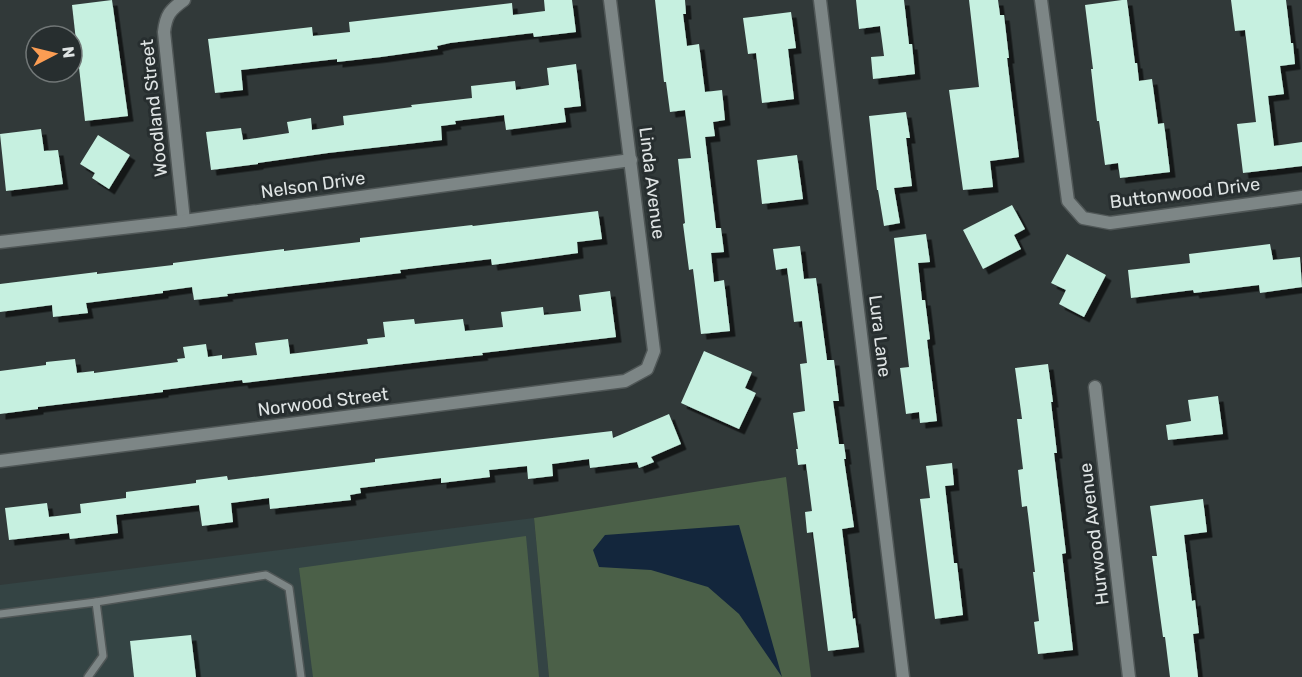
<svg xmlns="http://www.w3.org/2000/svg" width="1302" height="677" font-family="Rubik,sans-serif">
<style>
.built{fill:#344444}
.green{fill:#4b6048}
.water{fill:#13263c}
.building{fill:#c6f0e0;filter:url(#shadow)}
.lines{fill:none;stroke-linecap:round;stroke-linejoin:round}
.lane-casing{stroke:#505757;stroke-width:10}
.street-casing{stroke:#505757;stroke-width:15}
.lane{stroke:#7d8686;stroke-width:7}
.street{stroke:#7d8686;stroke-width:12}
.labels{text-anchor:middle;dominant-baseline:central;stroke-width:6;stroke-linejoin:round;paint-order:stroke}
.street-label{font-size:18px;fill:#dfe4e4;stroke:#272e2f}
</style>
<defs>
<filter id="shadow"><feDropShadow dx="5.5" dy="5.5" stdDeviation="0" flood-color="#0009"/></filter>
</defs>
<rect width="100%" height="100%" fill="#313939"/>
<polygon class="built" points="534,518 549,677 0,677 0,585"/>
<g class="green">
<polygon points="786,477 811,677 549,677 534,518"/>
<polygon points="526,536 539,677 313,677 299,568"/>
</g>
<polygon class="water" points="739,525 782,677 739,614 708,587 651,570 599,567 593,550 605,535"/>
<g class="building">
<polygon points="112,0 128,116 85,121 72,5"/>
<polygon points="544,0 572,0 576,32 534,37 533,33 450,43 437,46 438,49 381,57 337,62 337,59 241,70 243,90 215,93 208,39 312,27 313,36 350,32 349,22 512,3 513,15 545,11"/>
<polygon points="655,0 685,0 686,14 683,14 687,46 699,44 705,92 722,90 725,120 713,122 715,136 705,137 716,228 721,228 724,252 711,253 714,282 724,280 730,331 701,334 693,269 689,270 683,224 685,223 678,159 691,158 685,110 670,112 666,82 664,82"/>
<polygon points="856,0 904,0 909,44 912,44 915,74 873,79 871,57 884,56 880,26 859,29"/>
<polygon points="969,0 998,0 1000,15 1004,15 1009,58 1007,58 1019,157 990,161 993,187 963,190 949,90 979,87"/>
<polygon points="1122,0 1127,0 1135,63 1137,63 1139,81 1152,79 1158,124 1164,123 1170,172 1120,178 1118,163 1105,165 1099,121 1097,121 1091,69 1093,69 1085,5"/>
<polygon points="1231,0 1286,0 1291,43 1293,43 1295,64 1280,66 1284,94 1268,96 1274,146 1302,142 1302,166 1243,173 1237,124 1256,122 1245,30 1235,31"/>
<polygon points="791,12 796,48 788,49 794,99 762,103 756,53 748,54 743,18"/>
<polygon points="576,64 581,106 564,108 566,122 506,130 504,115 455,121 456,124 441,126 442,140 328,153 258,163 258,164 211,170 206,132 241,128 243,140 289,133 287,122 311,118 312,130 344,125 343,116 412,107 411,105 472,98 471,86 515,81 516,90 549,85 547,68"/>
<polygon points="906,112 910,138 906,138 912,186 894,188 900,223 884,226 878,190 877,190 869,116"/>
<polygon points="41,129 44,151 58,150 63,184 6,191 0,134"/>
<polygon points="98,135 130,155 109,189 92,178 95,173 80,164"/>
<polygon points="797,155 803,199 762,204 757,160"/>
<polygon points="1012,205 1025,229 1014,235 1021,249 983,269 963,230"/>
<polygon points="598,211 602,239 577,242 578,253 492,265 491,259 400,270 401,273 227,294 228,296 194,300 192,287 163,291 163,293 86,303 88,313 53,317 52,305 0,312 0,284 97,272 97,274 173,265 173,263 235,255 284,249 284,251 360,242 360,238 472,225 473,226"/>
<polygon points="926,234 930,262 918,263 922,300 925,300 930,339 927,340 937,421 920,423 919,412 906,414 900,368 909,367 894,238"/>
<polygon points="1270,244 1273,260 1300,257 1302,287 1260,293 1259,285 1194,293 1193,290 1131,298 1128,270 1190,263 1189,254"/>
<polygon points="800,246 804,279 816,278 827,360 834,360 839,401 833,401 839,444 844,444 846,459 844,459 854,527 842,529 853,619 855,618 859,647 828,651 813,532 807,533 805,512 812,511 806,464 798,465 796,449 798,449 793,413 805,411 800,364 807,363 802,321 794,322 787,268 776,270 773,249"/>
<polygon points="1067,254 1106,275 1084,317 1059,304 1066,290 1051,283"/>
<polygon points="610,291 616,337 482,353 483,355 437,360 243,383 242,380 163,390 163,392 38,407 38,409 0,414 0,371 46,365 46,362 75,359 77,373 94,371 94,373 178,362 177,359 185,358 183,347 206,344 208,357 222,355 222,359 257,355 255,343 288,339 290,354 368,344 367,339 385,337 383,322 414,319 415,324 463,319 465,331 503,327 501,312 543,307 544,315 581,311 579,295"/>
<polygon points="704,351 752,372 745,388 756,393 739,429 681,403"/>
<polygon points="1048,364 1053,402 1051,402 1057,453 1054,453 1066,553 1062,554 1073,650 1038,654 1034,622 1039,621 1033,572 1035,572 1027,506 1022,507 1018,470 1023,469 1017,419 1022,419 1015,368"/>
<polygon points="1218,396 1223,434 1168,440 1166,425 1191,421 1188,400"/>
<polygon points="669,414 681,444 651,457 654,462 639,468 637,462 590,468 589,459 552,464 553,476 528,479 527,466 489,470 490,477 441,483 441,478 360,488 361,493 350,495 351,500 270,509 269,498 231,503 233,522 202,526 199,505 116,515 118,533 70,539 69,533 9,540 5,508 47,503 49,517 81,513 80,504 126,498 126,492 196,483 196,480 227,476 228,480 375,462 375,459 612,431 613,438"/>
<polygon points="952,463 954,485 945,486 954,563 957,563 963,615 935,619 920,499 930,498 926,466"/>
<polygon points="1203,499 1207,532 1184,535 1192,601 1195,600 1199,633 1193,634 1198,677 1170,677 1165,637 1163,637 1152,556 1157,556 1150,506"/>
<polygon points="191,635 196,677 134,677 130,641"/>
</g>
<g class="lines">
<defs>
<g id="lane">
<polyline points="0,614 96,602 266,575 289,588 301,677"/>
<polyline points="88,677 103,656 96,602"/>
</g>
<g id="street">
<path d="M184 0C170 10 166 15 164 32L184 221"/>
<polyline points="820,0 903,677"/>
<polyline points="1041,0 1068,201 1083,218 1110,223 1302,197"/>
<polyline points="0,242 184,221 631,160"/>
<polyline points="1095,387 1129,677"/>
<polyline points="0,461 625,381 647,369 654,351 610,0"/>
</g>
</defs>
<use href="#lane" class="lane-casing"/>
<use href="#street" class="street-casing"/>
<use href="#lane" class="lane"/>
<use href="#street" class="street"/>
</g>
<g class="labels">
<g class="street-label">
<text transform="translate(154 108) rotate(-96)">Woodland Street</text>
<text transform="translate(652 183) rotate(83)">Linda Avenue</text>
<text transform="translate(313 185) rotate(-8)">Nelson Drive</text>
<text transform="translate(1185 193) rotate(-7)">Buttonwood Drive</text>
<text transform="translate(880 336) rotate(83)">Lura Lane</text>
<text transform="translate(323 402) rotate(-7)">Norwood Street</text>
<text transform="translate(1094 534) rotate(-97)">Hurwood Avenue</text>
</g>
</g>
<g transform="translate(54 54) rotate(83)"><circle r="28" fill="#272e2f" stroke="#717777" stroke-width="1.5"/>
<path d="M0-4.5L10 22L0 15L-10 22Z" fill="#fc9d53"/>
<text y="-9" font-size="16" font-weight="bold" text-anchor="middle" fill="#dfe4e4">N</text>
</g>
</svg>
